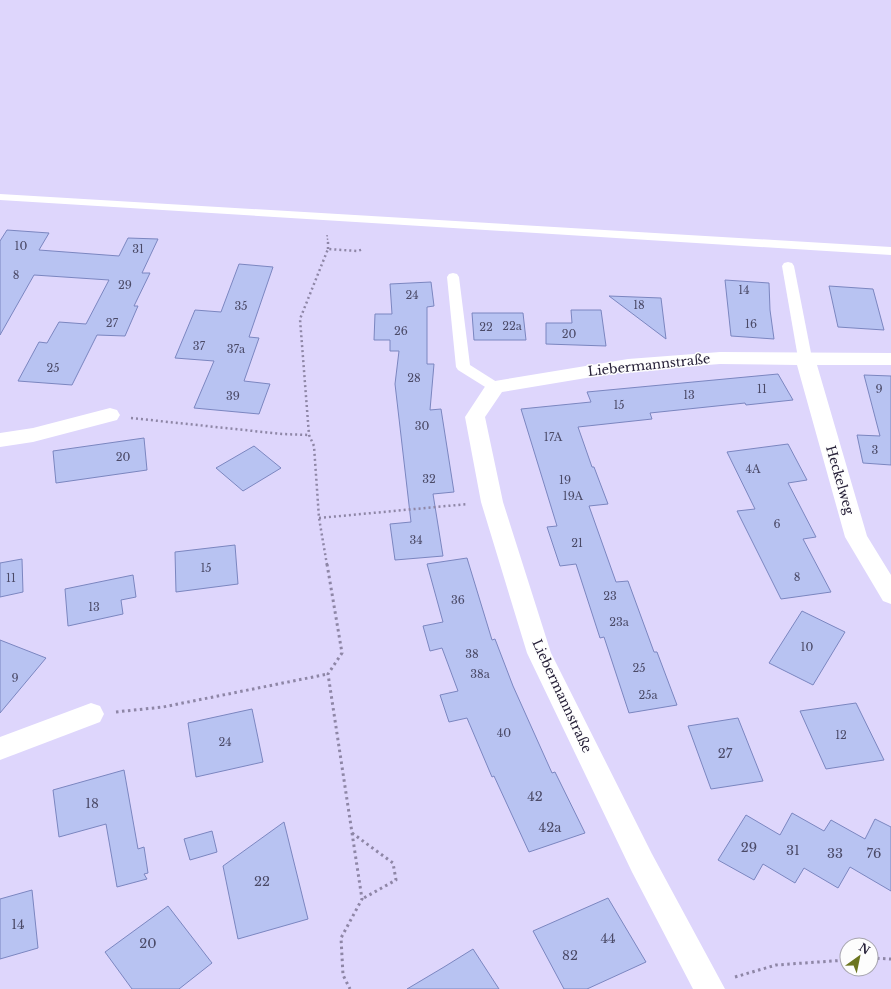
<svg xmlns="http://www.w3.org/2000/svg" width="891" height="989" font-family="'Libre Baskerville',serif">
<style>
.building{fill:#b8c3f2;stroke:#7b86c0}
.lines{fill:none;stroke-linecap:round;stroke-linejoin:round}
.path-far2{stroke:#8e86a6;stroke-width:1.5;stroke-dasharray:1.5 2;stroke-linecap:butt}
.path-far1{stroke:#8e86a6;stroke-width:2.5;stroke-dasharray:2 3;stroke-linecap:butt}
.path{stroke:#8e86a6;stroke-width:3;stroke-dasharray:2.5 3.5;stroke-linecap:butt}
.lane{fill:#fff;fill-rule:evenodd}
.street{fill:#fff;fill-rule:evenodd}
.labels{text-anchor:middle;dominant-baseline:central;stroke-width:3;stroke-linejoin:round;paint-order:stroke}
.number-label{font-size:11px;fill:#4b4a67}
.street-label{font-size:13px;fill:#272139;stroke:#fdfdfd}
.near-number-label{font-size:13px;fill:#4b4a67}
</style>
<rect width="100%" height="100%" fill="#ded6fc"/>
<g class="building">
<polygon points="7,230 49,233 39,250 119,256 128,238 158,239 142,273 150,273 134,306 138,306 125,336 97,335 72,385 18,381 39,342 47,343 59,322 86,324 109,280 34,275 0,335 0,241"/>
<polygon points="239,264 273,267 249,337 259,338 244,381 270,384 259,414 194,408 214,361 175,358 195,310 221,312"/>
<polygon points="725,280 769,283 770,310 774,339 731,336"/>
<polygon points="431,282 434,306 427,307 427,364 434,364 430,410 441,409 454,492 433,494 443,556 395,560 390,524 411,522 395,384 399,351 390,351 390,340 374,340 375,314 392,314 390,284"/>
<polygon points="829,286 873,289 884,330 838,327"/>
<polygon points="609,296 661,298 666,339"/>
<polygon points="571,310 601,310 606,346 546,344 546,323 572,323"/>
<polygon points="472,313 523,313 526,340 474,340"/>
<polygon points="778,374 793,400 746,405 745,403 650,413 652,419 578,427 592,467 594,467 608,504 589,506 616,582 628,581 654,652 657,652 677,705 629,713 604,637 600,638 576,564 560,566 547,527 557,526 521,409 591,402 587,392"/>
<polygon points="864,375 891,376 891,465 863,463 857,435 880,436"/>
<polygon points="144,438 147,470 56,483 53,451"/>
<polygon points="788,444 807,480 788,483 816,537 803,539 831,592 781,599 737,511 755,509 727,452"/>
<polygon points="254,446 281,468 243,491 216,468"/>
<polygon points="235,545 238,584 176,592 175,552"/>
<polygon points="467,558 492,640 495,639 513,686 552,773 555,772 585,833 529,852 494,776 492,777 467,718 449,722 440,695 458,691 442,648 430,651 423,626 443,622 427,564"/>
<polygon points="22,559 23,592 0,597 0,563"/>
<polygon points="133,575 136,597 121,600 123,614 68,626 65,589"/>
<polygon points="802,611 845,632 813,685 769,663"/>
<polygon points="0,640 46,658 0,713"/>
<polygon points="856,703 884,760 826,769 800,711"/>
<polygon points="252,709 263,762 196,777 188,723"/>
<polygon points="738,718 763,781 711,789 688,726"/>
<polygon points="124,770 138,849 144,847 148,873 144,874 147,879 117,887 106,824 59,837 53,790"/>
<polygon points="792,813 824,831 831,820 865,839 875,819 891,827 891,891 850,867 838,888 804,868 795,883 763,864 754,880 718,860 746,815 780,835"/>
<polygon points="284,822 308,919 238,939 223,866"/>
<polygon points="212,831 217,852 190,860 184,839"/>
<polygon points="32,890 38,948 0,959 0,899"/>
<polygon points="608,898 646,962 587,989 564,989 533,931"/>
<polygon points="168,906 212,963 179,989 132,989 105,952"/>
<polygon points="473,949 499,989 407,989 444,967"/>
</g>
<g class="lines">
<polyline class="path-far2" points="327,235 328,243"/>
<g class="path-far1">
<polyline points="328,242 328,249"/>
<polyline points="131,418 282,434 309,435"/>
<polyline points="319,518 468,504"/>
<polyline points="327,565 319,518 314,446 309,435 300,319 328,249 357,251 364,249"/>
</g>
<g class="path">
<polyline points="327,564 342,653 328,674 362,899 341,938 343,975 350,989"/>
<polyline points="116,712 163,707 328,674"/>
<polyline points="352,833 393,863 396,880 362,899"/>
<polyline points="871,958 891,959"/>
<polyline points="735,977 776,965 847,960"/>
</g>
<g class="lane">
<polygon points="0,194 891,247 891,255 0,200"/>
<polygon points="788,262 792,263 794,266 812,358 810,361 805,362 800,361 798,358 782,266 784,263"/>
<polygon points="453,273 457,274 459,277 470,365 500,384 502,387 500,390 495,391 490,390 458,370 456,367 447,277 449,274"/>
</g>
<g class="street">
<polygon points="720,352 891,353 891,365 817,365 867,536 891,575 891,604 883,601 845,537 797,365 720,364 628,371 502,392 485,417 503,502 551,653 652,854 725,989 693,989 632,872 527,653 481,502 465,417 488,382 495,381 628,359"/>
<polygon points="110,408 117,410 120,415 117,420 33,442 0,447 0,433 33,428"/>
<polygon points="91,703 100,706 104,714 100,722 0,760 0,737"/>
</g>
</g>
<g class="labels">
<g class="number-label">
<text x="21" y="246">10</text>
<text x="138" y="249">31</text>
<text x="16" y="275">8</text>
<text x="125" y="285">29</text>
<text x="744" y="290">14</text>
<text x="412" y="295">24</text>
<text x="639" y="305">18</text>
<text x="241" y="306">35</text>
<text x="112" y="323">27</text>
<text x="751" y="324">16</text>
<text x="512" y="326">22a</text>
<text x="486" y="327">22</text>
<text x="401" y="331">26</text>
<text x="569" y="334">20</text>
<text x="199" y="346">37</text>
<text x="236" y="349">37a</text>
<text x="53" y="368">25</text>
<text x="414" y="378">28</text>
<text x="762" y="389">11</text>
<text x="879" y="389">9</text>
<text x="689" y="395">13</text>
<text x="233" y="396">39</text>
<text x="619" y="405">15</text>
<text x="422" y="426">30</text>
<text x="553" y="437">17A</text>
<text x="875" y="450">3</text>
<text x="123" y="457">20</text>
<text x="753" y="469">4A</text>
<text x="429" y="479">32</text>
<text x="565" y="480">19</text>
<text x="573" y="496">19A</text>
<text x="777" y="524">6</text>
<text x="416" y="540">34</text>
<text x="577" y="543">21</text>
<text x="206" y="568">15</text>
<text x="797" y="577">8</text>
<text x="11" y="578">11</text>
<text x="610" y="596">23</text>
<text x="458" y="600">36</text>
<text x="94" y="607">13</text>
<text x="619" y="622">23a</text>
<text x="807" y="647">10</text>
<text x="472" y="654">38</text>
<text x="639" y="668">25</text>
<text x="480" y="674">38a</text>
<text x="15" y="678">9</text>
<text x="648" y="695">25a</text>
<text x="504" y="733">40</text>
<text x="841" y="735">12</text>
<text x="225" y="742">24</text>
</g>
<g class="street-label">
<text transform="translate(649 365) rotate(-6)">Liebermannstraße</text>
<text transform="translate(840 480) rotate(74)">Heckelweg</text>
<text transform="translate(562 696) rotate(65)">Liebermannstraße</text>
</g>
<g class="near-number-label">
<text x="725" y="753">27</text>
<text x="535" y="796">42</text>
<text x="92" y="803">18</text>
<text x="550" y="827">42a</text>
<text x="749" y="847">29</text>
<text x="793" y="850">31</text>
<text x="835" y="853">33</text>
<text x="874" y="853">76</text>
<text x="262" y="881">22</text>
<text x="18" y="924">14</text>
<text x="608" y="938">44</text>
<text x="148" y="943">20</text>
<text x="570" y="955">82</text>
</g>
</g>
<g transform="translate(859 957) rotate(33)"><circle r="19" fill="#fdfdfd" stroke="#a7a5af"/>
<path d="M0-3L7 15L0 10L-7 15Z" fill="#6c751f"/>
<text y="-6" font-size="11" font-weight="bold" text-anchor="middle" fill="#272139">N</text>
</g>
</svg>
